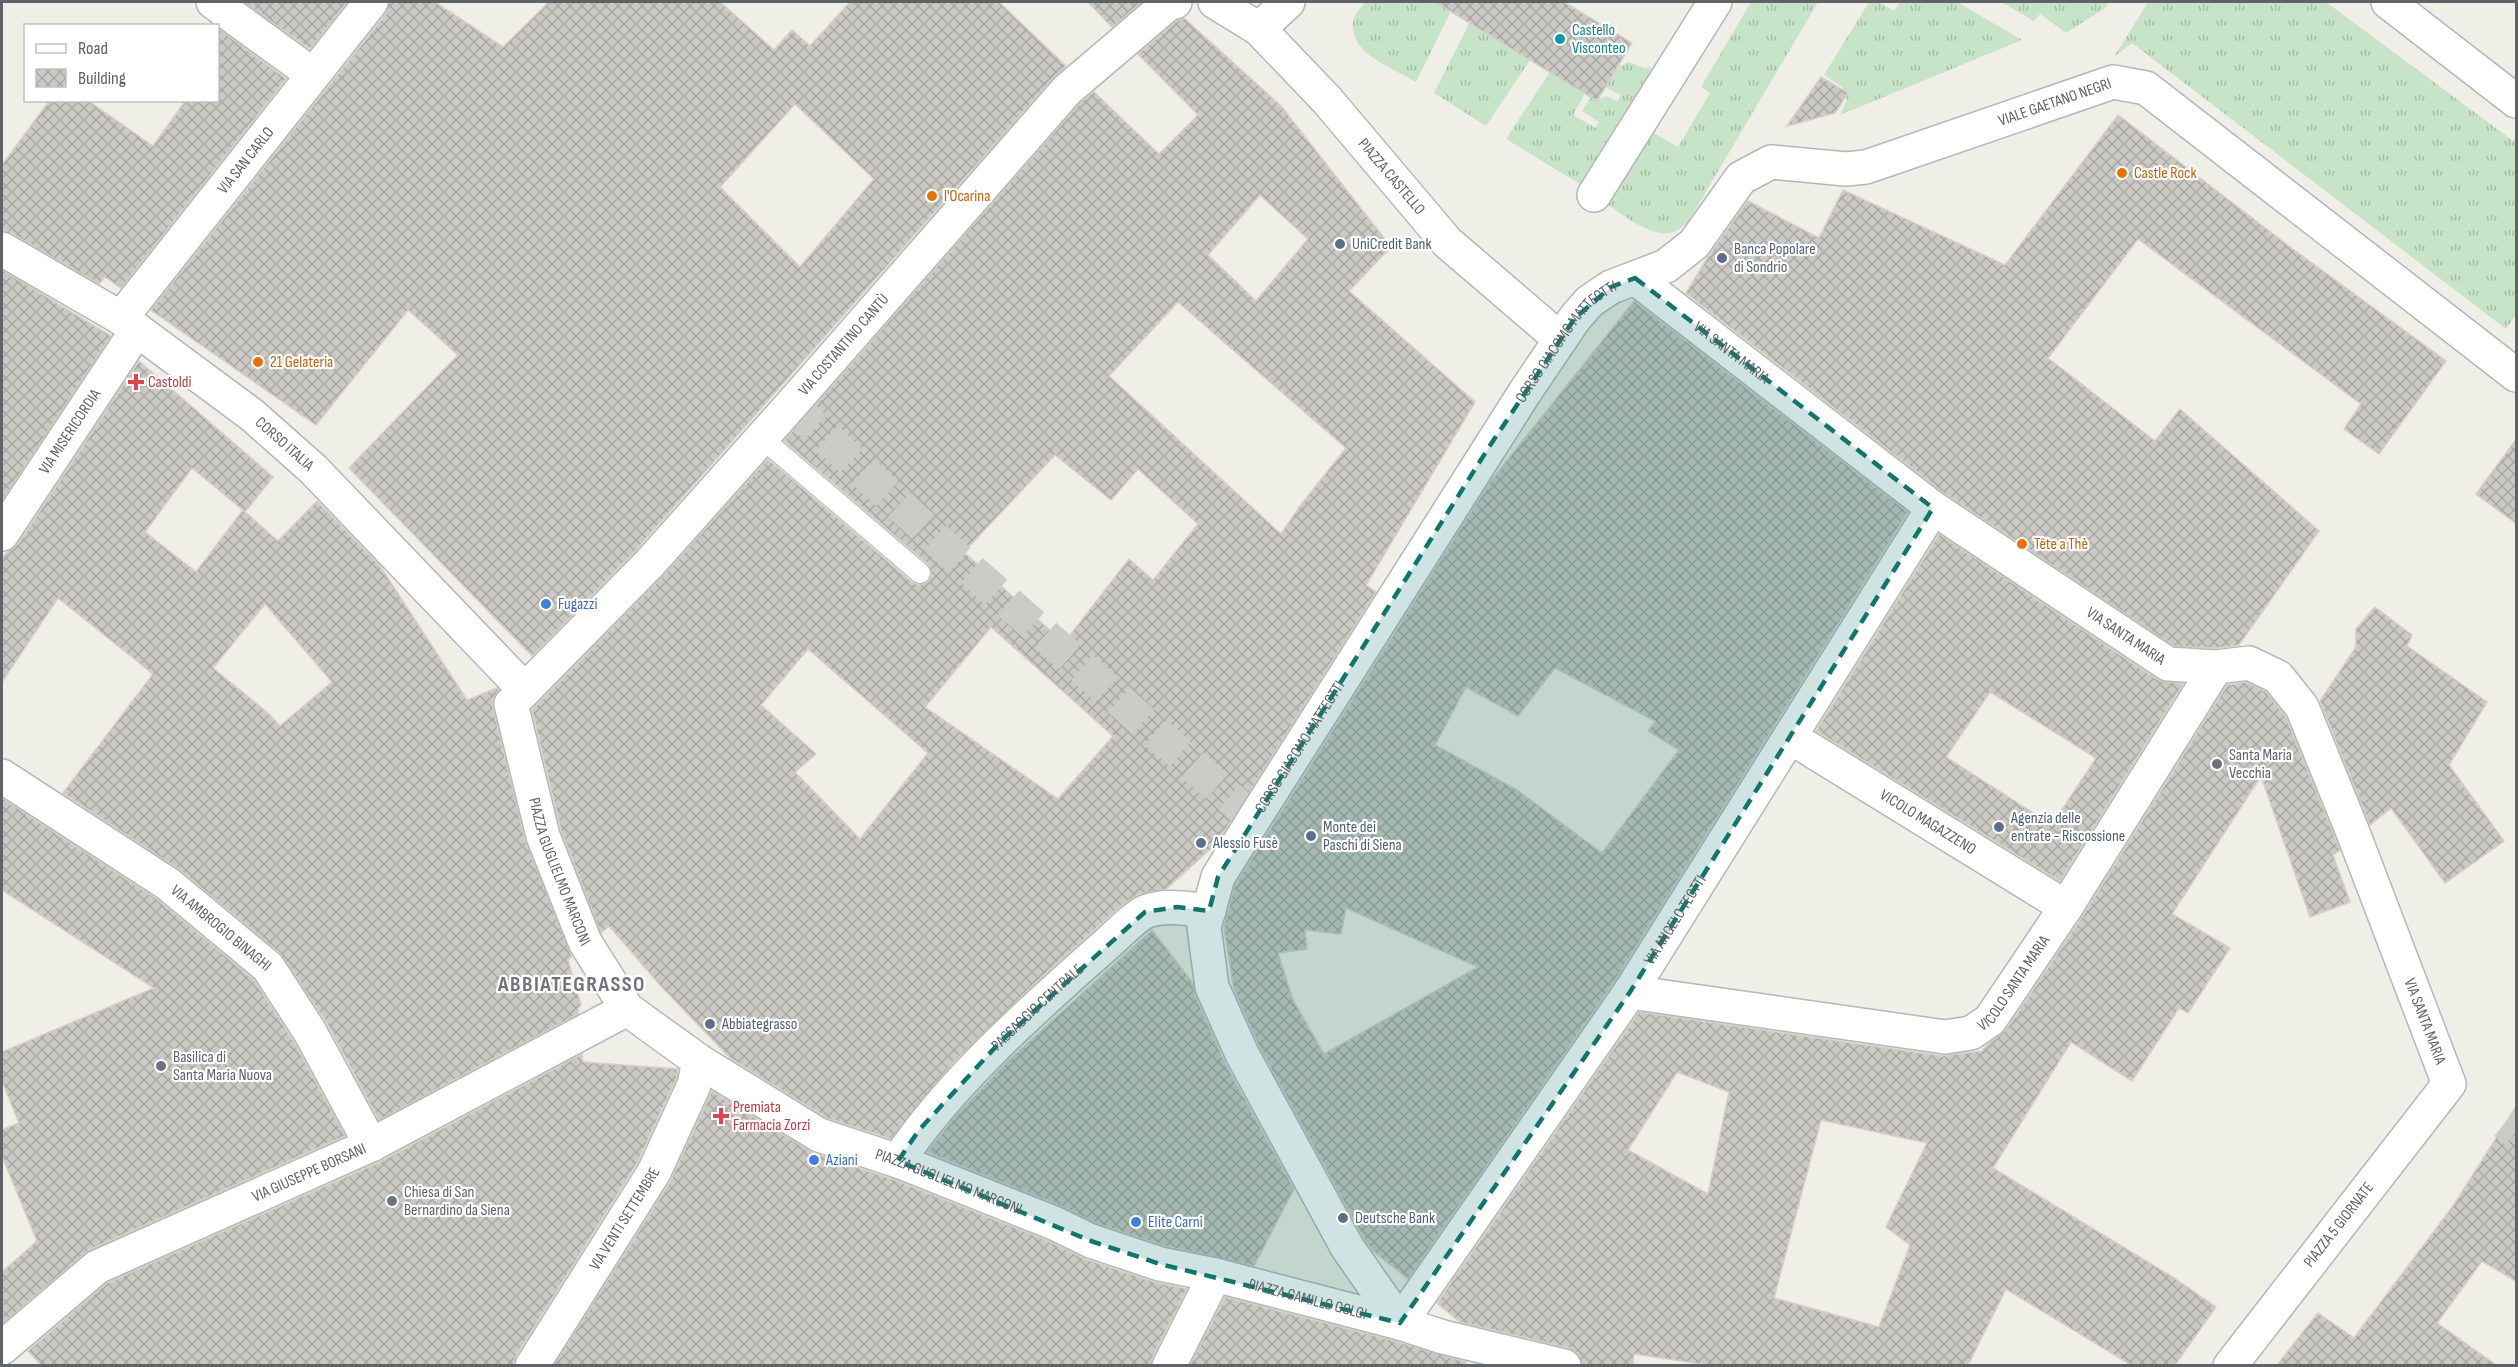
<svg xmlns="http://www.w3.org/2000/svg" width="2518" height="1367" font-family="'Sofia Sans Condensed',sans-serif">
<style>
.grass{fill:url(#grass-tufts)}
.building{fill:url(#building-cross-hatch);stroke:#d3d0c6;stroke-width:1.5;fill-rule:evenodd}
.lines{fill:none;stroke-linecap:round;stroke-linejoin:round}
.street-tunnel{stroke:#cbcbc7;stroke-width:33;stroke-dasharray:33 16;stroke-linecap:butt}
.lane-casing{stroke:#b4b7ba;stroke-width:22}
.street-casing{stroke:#b4b7ba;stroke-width:36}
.secondary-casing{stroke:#b3b6ba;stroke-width:36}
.lane{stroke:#fff;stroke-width:20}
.street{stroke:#fff;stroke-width:33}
.secondary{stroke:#fff;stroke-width:33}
.marked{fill:#0f766e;fill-opacity:0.2;stroke:#0f766e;stroke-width:4.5;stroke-dasharray:12 8;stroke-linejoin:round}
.culture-dot{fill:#0f9aa8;stroke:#fff;stroke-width:2}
.food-dot{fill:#e8710a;stroke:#fff;stroke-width:2}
.service-dot{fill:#5c6f8a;stroke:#fff;stroke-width:2}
.health-dot{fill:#e0444e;stroke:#fff;stroke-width:2}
.shop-dot{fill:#3f7fe0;stroke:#fff;stroke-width:2}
.worship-dot{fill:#6b7280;stroke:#fff;stroke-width:2}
.labels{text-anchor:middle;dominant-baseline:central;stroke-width:4.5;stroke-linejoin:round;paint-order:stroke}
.culture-label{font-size:16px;fill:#0d838f;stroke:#fff;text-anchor:start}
.street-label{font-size:16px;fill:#5f6266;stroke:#fff}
.food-label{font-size:16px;fill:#c56008;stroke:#fff;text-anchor:start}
.service-label{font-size:16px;fill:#4e5e75;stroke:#fff;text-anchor:start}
.health-label{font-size:16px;fill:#be3a42;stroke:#fff;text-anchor:start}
.shop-label{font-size:16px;fill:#366cbe;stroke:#fff;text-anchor:start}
.worship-label{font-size:16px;fill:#5b616d;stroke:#fff;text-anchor:start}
.district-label{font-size:22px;font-weight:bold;letter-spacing:1.5px;fill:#707378;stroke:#fff}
</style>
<defs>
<pattern id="grass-tufts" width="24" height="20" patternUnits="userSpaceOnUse" patternTransform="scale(1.5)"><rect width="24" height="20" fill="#c7e4c8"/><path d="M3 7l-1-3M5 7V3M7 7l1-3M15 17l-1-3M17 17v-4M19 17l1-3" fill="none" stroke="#a5bca6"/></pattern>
<pattern id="building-cross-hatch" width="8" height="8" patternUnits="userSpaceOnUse" patternTransform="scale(1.5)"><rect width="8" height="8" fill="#cbc9c4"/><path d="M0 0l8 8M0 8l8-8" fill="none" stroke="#a8a7a3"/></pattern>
</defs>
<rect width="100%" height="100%" fill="#efeee7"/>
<g class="grass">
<path d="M1365 2H1435L1451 11 1416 82C1393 68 1349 54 1353 22 1354 15 1361 8 1365 2Z"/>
<path d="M1751 2H1818L1688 222C1684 225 1680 229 1676 231 1653 241 1623 214 1605 203L1649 130 1678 147 1710 93 1701 87Z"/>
<polygon points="1869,2 1879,2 1894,11 1900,2 1957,2 2022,40 1840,115 1847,100 1842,87 1824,75"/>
<polygon points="2001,2 2109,2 2105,8 2066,33 2040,14 2034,21"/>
<polygon points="2148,2 2326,2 2516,143 2516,315 2506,329 2132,43 2114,57"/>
<polygon points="1469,24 1530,60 1486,126 1434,93"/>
<polygon points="1628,62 1647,69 1648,66 1654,70 1583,186 1506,139 1550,72 1585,94 1573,115 1596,128 1599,122 1582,111 1591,97 1597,101 1606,96 1617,101 1621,95 1605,87 1616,68"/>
</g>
<g class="building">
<polygon points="244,2 347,2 310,49"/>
<path d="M389 2H435L503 47 549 2H720L774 50 792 30 810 46 850 2H999L1066 66 1053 78 635 551 532 656 349 468 458 355 408 310 316 425 151 310 386 14ZM795 104 874 179 800 267 720 187Z"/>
<polygon points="1088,2 1142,2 1112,27"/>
<polygon points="1435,2 1564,2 1632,43 1597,101"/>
<path d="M1184 18 1281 106 1391 247 1349 291 1475 402 1366 585 1376 592 1217 843 1166 889 1139 894 1124 903 1034 984 952 1064 891 1139 827 1118 730 1058 660 985 609 926 601 933 561 830 532 710 662 577 768 459 912 582 918 585 929 581 932 575 928 564 784 441 1080 103 1094 92 1159 154 1198 115 1138 54 1177 21ZM1260 195 1308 239 1256 301 1208 255ZM1178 302 1346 448 1300 506 1281 534 1109 376ZM1055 455 1111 500 1138 469 1198 524 1153 580 1129 559 1064 643 964 552ZM991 627 1113 736 1058 799 925 707ZM808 649 928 753 860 839 795 772 816 754 761 705Z"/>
<polygon points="218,28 286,79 121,288 105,277 99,284 11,233 2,230 2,165 50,100 87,100 153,146 186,100 218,100"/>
<polygon points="1821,77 1848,93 1835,113 1787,126"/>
<polygon points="2118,115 2290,247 2446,361 2379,454 2344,429 2361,404 2138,239 2048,358 2155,441 2180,409 2319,531 2239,645 2215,648 2174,646 1944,493 1686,293 1708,257 1748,201 1819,238 1843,190 2005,265"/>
<polygon points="2,270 111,336 2,501"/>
<path d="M1634 301 1908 512 1614 982 1408 1279 1373 1251 1363 1237 1259 1046 1234 990 1224 928 1226 918 1235 885 1490 482ZM1555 668 1655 721 1648 731 1679 750 1602 853 1517 790 1435 745 1466 687 1518 716ZM1346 908 1478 967 1324 1054 1293 1000 1278 953 1307 949 1305 930 1341 934Z"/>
<path d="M139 361 273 477 245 512 243 510 278 541 317 501 380 566 467 700 497 688 499 690 493 698V708L525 840 572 957 568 960 581 1005 578 1008V1014L379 1120 327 1023 280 953 180 870 63 793 153 674 58 598 2 682V559L7 552 18 544ZM192 468 243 510 196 572 145 532ZM265 604 332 682 280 726 268 713 213 668Z"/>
<polygon points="2517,438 2517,524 2476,494"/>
<path d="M1939 534 2158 680 2183 684 2060 881 1816 731ZM1990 692 2096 758 2052 825 1946 757Z"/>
<polygon points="2375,607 2412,635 2407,646 2487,702 2449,765 2504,841 2445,883 2391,808 2370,825 2320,701 2356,647 2356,629"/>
<path d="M2246 682 2266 692 2286 717 2340 850 2333 855 2350 902 2310 917 2261 776 2172 914 2230 948 2188 1013 2179 1008 2132 1081 2071 1042 1993 1168 2171 1276 2216 1307 2175 1365H2131L2006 1289 1968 1365H1709L1634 1354 1633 1365H1582L1577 1353 1569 1348 1460 1322 1437 1303 1639 1012 1942 1056 1982 1051 1986 1046 2006 1030 2082 917 2227 685ZM1677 1072 1729 1092 1708 1194 1628 1150ZM1821 1120 1927 1143 1886 1227 1910 1245 1879 1327 1774 1298Z"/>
<polygon points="2,798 157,899 254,980 294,1042 345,1136 89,1250 3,1323 2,1272 37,1241 2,1156 2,1130 19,1123 2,1081 2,1052 154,988 2,890"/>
<polygon points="1152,930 1193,983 1195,995 1225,1063 1294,1189 1254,1266 1165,1246 1098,1224 1061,1206 927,1152 956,1116 1006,1063"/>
<polygon points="582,1054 583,1062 678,1069 676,1079 637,1163 516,1356 513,1365 41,1365 28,1351 107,1283 380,1162"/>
<polygon points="712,1091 813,1153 892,1179 1046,1240 1085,1259 1154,1282 1187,1289 1152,1358 1151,1365 554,1365 670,1182"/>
<polygon points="2517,1105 2517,1282 2482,1261 2437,1323 2496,1365 2277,1365 2318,1313 2354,1338 2453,1206"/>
<polygon points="1225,1297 1395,1341 1466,1362 1465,1365 1190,1365"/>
</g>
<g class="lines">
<g class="street-tunnel">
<polyline points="791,405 944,546 1254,819"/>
<polyline points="2505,1123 2516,1132"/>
</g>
<defs>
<polyline id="lane" points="762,438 920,573"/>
<g id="street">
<polyline points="213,2 312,74"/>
<path id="s1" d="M1175 2 1168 4 1067 90 791 405 649 564 511 704 543 836 585 942 627 1009 699 1061 819 1135 898 1161 1054 1223 1091 1241 1160 1264 1215 1275 1400 1323 1443 1337 1564 1366"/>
<path id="s2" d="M1215 2 1259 29 1327 100 1447 242 1560 339"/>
<polyline points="1259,29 1288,2"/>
<polyline points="1594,195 1715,2"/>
<path id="s3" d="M2 249 121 318 252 415 313 469 525 690"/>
<path id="s4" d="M1635 278 1933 508 2168 664 2216 667 2249 663 2278 677 2302 707 2352 830 2449 1084 2230 1366"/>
<path id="s5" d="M121 318 371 2"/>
<path id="s6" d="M2 534 137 330"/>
<path id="s7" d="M1790 737 2066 907"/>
<path id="s8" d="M2 776 168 884 268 967 310 1032 371 1145"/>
<path id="s9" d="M1630 992 1945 1037 1971 1033 1990 1020 2066 907 2216 667"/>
<path id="s10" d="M898 1161C949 1084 1031 1011 1100 950 1110 942 1135 916 1145 912 1164 904 1189 909 1209 911"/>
<path id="s11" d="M1400 1323 1347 1247 1242 1054 1212 987 1204 927 1218 877 1254 819 1525 392 1575 318 1590 301 1611 287 1666 266 1694 244 1741 178 1771 162 1846 169 1866 167 2113 82 2146 88 2516 375"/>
<path id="s12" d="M1400 1323 1630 992 1933 508"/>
<path id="s13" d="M2 1348 97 1267 371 1145 627 1009"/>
<path id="s14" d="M532 1366 654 1172 694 1085 699 1061"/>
<polyline points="1169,1366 1215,1275"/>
</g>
<polyline id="secondary" points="2388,2 2516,101"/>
</defs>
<use href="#lane" class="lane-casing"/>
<use href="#street" class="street-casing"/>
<use href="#secondary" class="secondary-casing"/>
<use href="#lane" class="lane"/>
<use href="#street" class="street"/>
<use href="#secondary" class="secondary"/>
</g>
<path class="marked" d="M1635 278 1933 508 1630 992 1400 1323 1160 1264 1091 1241 898 1161 919 1130 1002 1040 1145 912 1177 907 1209 911 1218 877 1489 447 1575 318 1611 287Z"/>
<circle class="culture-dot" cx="1560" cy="39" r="6"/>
<g class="food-dot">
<circle cx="2122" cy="173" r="6"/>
<circle cx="932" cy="196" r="6"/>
<circle cx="258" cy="362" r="6"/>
<circle cx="2022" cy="544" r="6"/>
</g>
<g class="service-dot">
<circle cx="1340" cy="244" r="6"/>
<circle cx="1722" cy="258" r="6"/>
<circle cx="1999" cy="827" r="6"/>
<circle cx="1311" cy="836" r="6"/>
<circle cx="1201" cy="843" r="6"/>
<circle cx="710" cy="1024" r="6"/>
<circle cx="1343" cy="1218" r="6"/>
</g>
<g class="health-dot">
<path d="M133 373h6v6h6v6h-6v6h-6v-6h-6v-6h6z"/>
<path d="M718 1107h6v6h6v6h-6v6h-6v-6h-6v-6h6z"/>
</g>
<g class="shop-dot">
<circle cx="546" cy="604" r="6"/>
<circle cx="814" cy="1160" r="6"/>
<circle cx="1136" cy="1222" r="6"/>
</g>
<g class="worship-dot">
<circle cx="2217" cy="764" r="6"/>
<circle cx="161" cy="1066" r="6"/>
<circle cx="392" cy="1201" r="6"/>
</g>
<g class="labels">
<g class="culture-label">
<text x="1572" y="30">Castello<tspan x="1572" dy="18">Visconteo</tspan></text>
</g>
<g class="street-label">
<text stroke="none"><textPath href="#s11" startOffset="1714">VIALE GAETANO NEGRI</textPath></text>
<text stroke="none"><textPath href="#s5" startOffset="201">VIA SAN CARLO</textPath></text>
<text stroke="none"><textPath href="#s2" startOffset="250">PIAZZA CASTELLO</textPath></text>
<text transform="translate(844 345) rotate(-49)">VIA COSTANTINO CANTÙ</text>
<text stroke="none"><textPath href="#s11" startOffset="1138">CORSO GIACOMO MATTEOTTI</textPath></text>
<text stroke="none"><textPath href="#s4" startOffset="122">VIA SANTA MARIA</textPath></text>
<text stroke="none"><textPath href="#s6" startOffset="123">VIA MISERICORDIA</textPath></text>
<text stroke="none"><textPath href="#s3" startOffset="344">CORSO ITALIA</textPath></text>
<text stroke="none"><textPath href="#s4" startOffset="608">VIA SANTA MARIA</textPath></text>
<text stroke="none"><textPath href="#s11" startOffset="652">CORSO GIACOMO MATTEOTTI</textPath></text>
<text stroke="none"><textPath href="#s7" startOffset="162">VICOLO MAGAZZENO</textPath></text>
<text stroke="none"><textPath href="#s1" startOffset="1143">PIAZZA GUGLIELMO MARCONI</textPath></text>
<text stroke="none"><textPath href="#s12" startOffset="488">VIA ANGELO TEOTTI</textPath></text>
<text stroke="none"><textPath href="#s8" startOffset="267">VIA AMBROGIO BINAGHI</textPath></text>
<text stroke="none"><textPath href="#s9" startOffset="411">VICOLO SANTA MARIA</textPath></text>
<text stroke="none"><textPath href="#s10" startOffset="208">PASSAGGIO CENTRALE</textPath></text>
<text stroke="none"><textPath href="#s4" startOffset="1148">VIA SANTA MARIA</textPath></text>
<text stroke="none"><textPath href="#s13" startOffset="357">VIA GIUSEPPE BORSANI</textPath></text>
<text stroke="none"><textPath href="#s1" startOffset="1665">PIAZZA GUGLIELMO MARCONI</textPath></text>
<text stroke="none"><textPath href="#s14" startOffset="174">VIA VENTI SETTEMBRE</textPath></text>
<text transform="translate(2339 1225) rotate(-52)">PIAZZA 5 GIORNATE</text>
<text stroke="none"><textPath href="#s1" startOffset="2044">PIAZZA CAMILLO GOLGI</textPath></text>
</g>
<g class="food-label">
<text x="2134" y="173">Castle Rock</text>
<text x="944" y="196">l'Ocarina</text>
<text x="270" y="362">21 Gelateria</text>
<text x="2034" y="544">Tête a Thè</text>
</g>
<g class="service-label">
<text x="1352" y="244">UniCredit Bank</text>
<text x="1734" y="249">Banca Popolare<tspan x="1734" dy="18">di Sondrio</tspan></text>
<text x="2011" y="818">Agenzia delle<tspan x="2011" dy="18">entrate - Riscossione</tspan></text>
<text x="1323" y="827">Monte dei<tspan x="1323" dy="18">Paschi di Siena</tspan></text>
<text x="1213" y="843">Alessio Fusè</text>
<text x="722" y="1024">Abbiategrasso</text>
<text x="1355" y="1218">Deutsche Bank</text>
</g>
<g class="health-label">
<text x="148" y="382">Castoldi</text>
<text x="733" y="1107">Premiata<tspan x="733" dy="18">Farmacia Zorzi</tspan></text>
</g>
<g class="shop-label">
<text x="558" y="604">Fugazzi</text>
<text x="826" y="1160">Aziani</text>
<text x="1148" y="1222">Elite Carni</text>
</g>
<g class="worship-label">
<text x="2229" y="755">Santa Maria<tspan x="2229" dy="18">Vecchia</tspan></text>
<text x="173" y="1057">Basilica di<tspan x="173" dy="18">Santa Maria Nuova</tspan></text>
<text x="404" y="1192">Chiesa di San<tspan x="404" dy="18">Bernardino da Siena</tspan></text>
</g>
<g class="district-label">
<text x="572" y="984">ABBIATEGRASSO</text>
</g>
</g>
<rect width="2518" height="1367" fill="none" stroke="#5f6266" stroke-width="6"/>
<rect x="24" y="24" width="195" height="78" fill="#ffffff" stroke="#bfc0c2" stroke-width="1.5"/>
<rect x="36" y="44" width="30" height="9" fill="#ffffff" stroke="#bfc0c2" stroke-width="1.5"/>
<text x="78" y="54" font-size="18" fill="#5f6266">Road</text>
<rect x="36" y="69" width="30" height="18" fill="url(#building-cross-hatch)" stroke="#bfc0c2" stroke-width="1.5"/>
<text x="78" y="84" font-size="18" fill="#5f6266">Building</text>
</svg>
